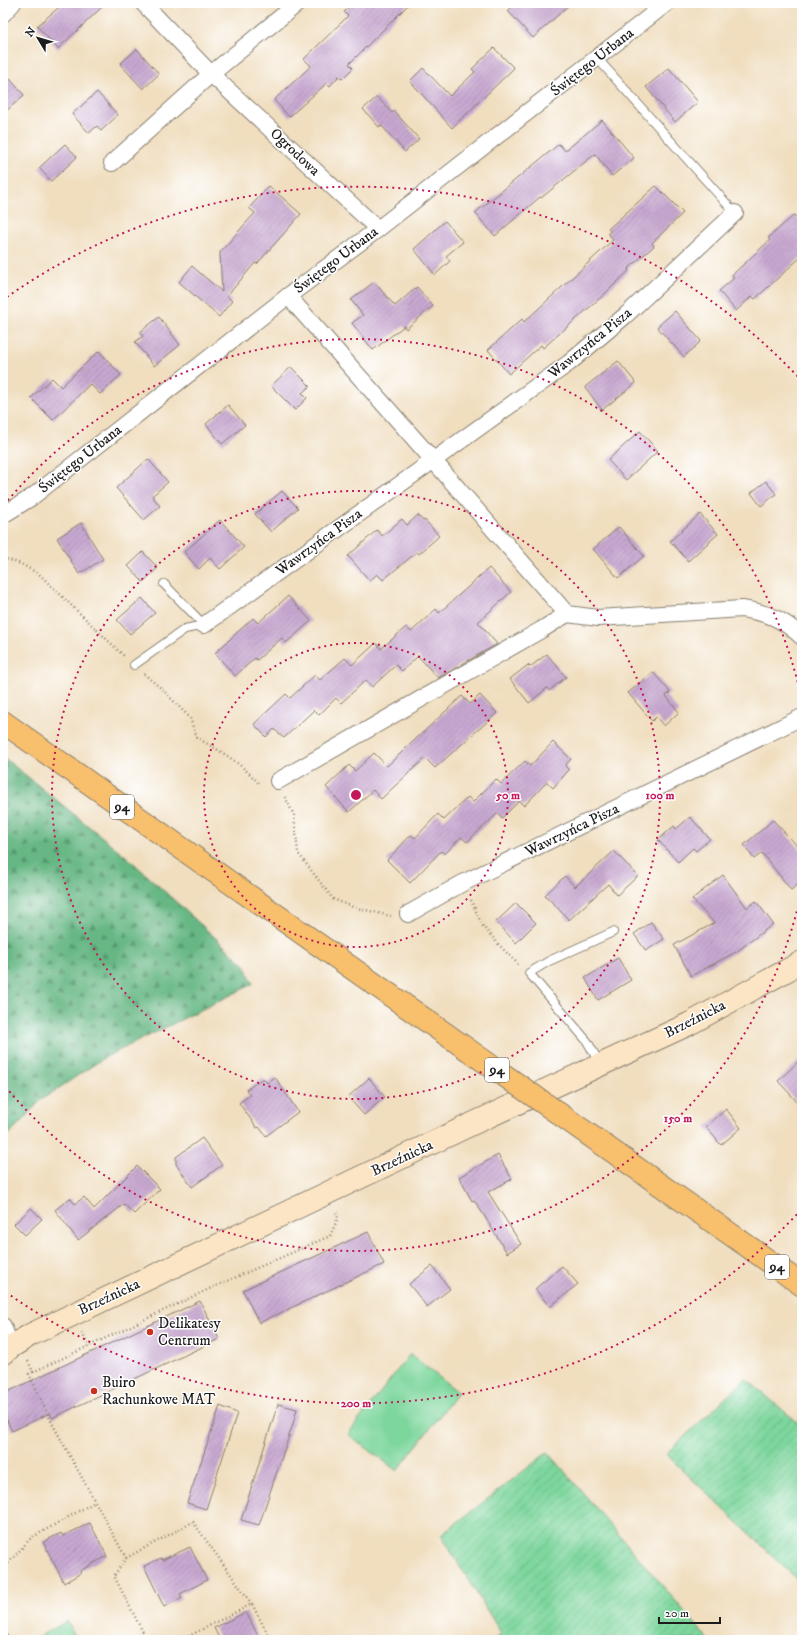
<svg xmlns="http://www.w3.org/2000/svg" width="805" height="1643" font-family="'IM FELL DW Pica',serif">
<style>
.forest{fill:url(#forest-firs);stroke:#416a50}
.park{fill:url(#park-crowns);stroke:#4c795c}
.garden{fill:url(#garden-furrows);stroke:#4c795c}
.pitch{fill:#7dd69c;stroke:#4c795c}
.building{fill:url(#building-hatch)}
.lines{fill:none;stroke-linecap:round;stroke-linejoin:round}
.lane-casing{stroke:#867d6e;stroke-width:10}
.street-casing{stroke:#867d6e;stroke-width:18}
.secondary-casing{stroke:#867d6e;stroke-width:24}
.primary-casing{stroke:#867d6e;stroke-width:24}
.path{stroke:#867d6e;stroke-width:2.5;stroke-dasharray:1 3;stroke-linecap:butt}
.lane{stroke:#fff;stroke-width:8}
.street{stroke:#fff;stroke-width:16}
.secondary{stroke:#fce5c4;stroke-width:22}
.primary{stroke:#f8bf6c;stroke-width:22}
.primary-bridge-casing{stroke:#867d6e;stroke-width:24;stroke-linecap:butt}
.primary-bridge{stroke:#f8bf6c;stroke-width:22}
.ring{fill:none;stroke:#c2185b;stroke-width:2;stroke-dasharray:2 4}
.poi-dot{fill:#c8321e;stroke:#fff;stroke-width:1.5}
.labels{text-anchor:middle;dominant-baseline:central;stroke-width:3;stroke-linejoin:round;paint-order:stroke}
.shield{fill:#fff;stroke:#606060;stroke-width:1}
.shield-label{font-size:14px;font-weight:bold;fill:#1c1c1c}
.street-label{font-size:15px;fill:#1c1c1c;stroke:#fff}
.poi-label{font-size:15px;fill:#1c1c1c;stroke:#fff;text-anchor:start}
.centre{fill:#c2185b;stroke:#fff;stroke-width:2}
.ring-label{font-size:12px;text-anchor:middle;font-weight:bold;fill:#c2185b;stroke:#fff;stroke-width:3;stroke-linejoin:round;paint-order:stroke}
</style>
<defs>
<pattern id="forest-firs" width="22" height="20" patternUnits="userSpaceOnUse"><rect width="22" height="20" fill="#66b784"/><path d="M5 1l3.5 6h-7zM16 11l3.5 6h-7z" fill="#53946b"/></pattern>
<pattern id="park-crowns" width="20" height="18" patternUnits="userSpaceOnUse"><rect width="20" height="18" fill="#7dd69c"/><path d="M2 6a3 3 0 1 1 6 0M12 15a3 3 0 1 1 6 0" fill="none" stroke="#6bb786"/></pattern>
<pattern id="garden-furrows" width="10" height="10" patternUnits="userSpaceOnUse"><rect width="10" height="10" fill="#7dd69c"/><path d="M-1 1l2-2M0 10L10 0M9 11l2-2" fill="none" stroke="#6bb786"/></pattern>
<pattern id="building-hatch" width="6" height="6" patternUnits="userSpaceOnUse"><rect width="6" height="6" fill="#c8a7d0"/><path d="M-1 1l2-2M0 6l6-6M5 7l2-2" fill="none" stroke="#ab8fb2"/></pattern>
</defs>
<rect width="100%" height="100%" fill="#fff"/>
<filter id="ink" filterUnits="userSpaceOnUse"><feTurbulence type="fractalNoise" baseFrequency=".025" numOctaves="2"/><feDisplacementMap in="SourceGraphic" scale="8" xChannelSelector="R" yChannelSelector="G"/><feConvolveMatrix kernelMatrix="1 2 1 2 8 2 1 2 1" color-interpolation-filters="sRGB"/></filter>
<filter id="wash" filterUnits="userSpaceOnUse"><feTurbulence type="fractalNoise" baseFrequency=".012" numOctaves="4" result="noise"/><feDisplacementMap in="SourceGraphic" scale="16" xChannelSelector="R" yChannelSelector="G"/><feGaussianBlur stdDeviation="0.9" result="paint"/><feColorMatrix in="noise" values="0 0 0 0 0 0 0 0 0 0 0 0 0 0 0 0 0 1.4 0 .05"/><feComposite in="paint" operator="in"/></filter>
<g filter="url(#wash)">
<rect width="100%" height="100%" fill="#f0debf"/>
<polygon class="forest" points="3,757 127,857 245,965 253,984 104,1058 41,1100 3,1141"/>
<polygon class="park" points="67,1621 77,1640 33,1640"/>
<g class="garden">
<polygon points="746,1379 802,1426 802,1584 666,1454"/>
<polygon points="548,1452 709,1640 495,1640 501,1633 441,1535"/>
</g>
<polygon class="pitch" points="410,1354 458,1392 397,1471 348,1434"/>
<g id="blocks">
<g class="building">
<polygon points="64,3 106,3 58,49 37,26"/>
<polygon points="353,3 410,3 349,64 353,68 342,79 339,76 330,86 327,83 289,117 274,100 311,66 304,59 348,16 344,12"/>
<polygon points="516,3 571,3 533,38 508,11"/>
<polygon points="494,48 514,68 452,128 410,81 423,68 450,96 475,72 472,69"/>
<polygon points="137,49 159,74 143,89 120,64"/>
<polygon points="669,68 698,102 675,122 646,87"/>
<polygon points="3,71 24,95 3,114"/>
<polygon points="97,92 118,115 101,131 97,126 89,133 72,114"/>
<polygon points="377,97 392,113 394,111 419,139 405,152 381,125 379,127 363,109"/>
<polygon points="602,120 634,158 612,176 595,154 541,198 540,197 495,236 475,213 559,144 565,151"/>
<polygon points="65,144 77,157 51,181 39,168"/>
<polygon points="269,186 301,214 257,264 255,263 227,296 232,301 219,317 179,282 192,266 222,292 220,252 255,213 249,208"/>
<polygon points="656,186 683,213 652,243 654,246 628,269 629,271 598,300 543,348 541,345 509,374 488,350 522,319 524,322 613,240 608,233 611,231 608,229"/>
<polygon points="794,215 802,224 802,256 755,299 752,296 736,311 719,291 734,278 732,275 770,240 768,238"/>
<polygon points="445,221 463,242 446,256 450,261 435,275 414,249"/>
<polygon points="374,282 395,306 417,287 433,306 406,329 404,326 373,350 352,323 363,315 351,300"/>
<polygon points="675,311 701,341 684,357 657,327"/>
<polygon points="159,317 180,345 154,366 135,342 143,336 140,332"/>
<polygon points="99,351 121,375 100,394 90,384 53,420 31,398 52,378 61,387"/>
<polygon points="618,361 636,383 602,410 585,387"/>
<polygon points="291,367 310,386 302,393 307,398 295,410 271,386"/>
<polygon points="228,405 245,425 222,444 206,424"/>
<polygon points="640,431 658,451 626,480 608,460"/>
<polygon points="148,459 168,482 152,496 160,506 144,520 116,488"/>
<polygon points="766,481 776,494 761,506 751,493"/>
<polygon points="282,491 298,508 271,532 255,514"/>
<polygon points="700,514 718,534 688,561 670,541"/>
<polygon points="418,515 423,521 425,520 439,536 419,554 417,552 383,580 377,574 370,581 348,556 377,530 382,536 402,519 407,525"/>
<polygon points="220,520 244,547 220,569 210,558 199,569 184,552"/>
<polygon points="81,523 103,559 79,574 57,538"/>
<polygon points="619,527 644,556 618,578 593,549"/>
<polygon points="143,552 158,568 143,582 128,566"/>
<polygon points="489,568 511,592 478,622 497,644 438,678 418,656 402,671 396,665 372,687 366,680 341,703 336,698 319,715 314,710 284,738 274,729 266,737 254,724 286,694 290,698 315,675 320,680 345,658 352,665 376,643 381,649 406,627 411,632 436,609 439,613"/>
<polygon points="288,596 311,621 286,643 282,638 257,660 255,658 235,676 215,653 253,618 258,623"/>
<polygon points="142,598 155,613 130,634 117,620"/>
<polygon points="547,654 566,677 549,691 547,688 529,703 510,679 528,665 530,667"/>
<polygon points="653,672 670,692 666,696 679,712 664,726 656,717 652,721 628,693"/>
<polygon points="480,695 497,713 435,768 425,758 381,799 373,790 349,812 326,787 349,765 355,771 374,753 387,766 462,696 470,704"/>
<polygon points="553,742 571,759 565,766 569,770 553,788 547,782 524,806 519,801 502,818 498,813 467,842 461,837 445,854 441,851 410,883 387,860 411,835 415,838 438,814 444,820 468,797 473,802 496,779 501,784 525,761 530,766"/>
<polygon points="690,817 710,839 696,851 693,848 678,862 658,840 674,826 676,829"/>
<polygon points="773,820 802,851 802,881 791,890 762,853 754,859 744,845"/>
<polygon points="614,851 638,876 617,895 608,884 569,920 545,895 565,876 575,887"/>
<polygon points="723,875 747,908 756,901 773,924 736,952 691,976 674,945 714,923 692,899"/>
<polygon points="516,903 536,923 516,943 496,922"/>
<polygon points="651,922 664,939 646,951 634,934"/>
<polygon points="618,958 631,980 598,1000 585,978"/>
<polygon points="802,1058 802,1107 778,1081"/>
<polygon points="275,1077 298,1112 266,1136 259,1127 257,1128 239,1103 250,1095 246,1090 263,1078 267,1083"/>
<polygon points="369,1078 385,1097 364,1115 348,1097"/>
<polygon points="726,1109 741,1128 721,1145 706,1127"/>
<polygon points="202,1138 222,1165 192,1187 176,1164 176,1157"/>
<polygon points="498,1155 512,1179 488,1192 521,1244 507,1253 485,1217 474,1200 472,1201 459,1177"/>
<polygon points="137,1166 160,1189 134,1214 124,1204 78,1240 55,1210 70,1198 75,1204 84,1197 94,1209"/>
<polygon points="31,1208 42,1219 25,1235 14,1224"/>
<polygon points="368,1232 384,1264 259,1323 243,1290"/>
<polygon points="432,1266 450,1289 427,1307 409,1284"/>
<polygon points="562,1266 578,1284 550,1307 535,1289"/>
<polygon points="200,1301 219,1339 52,1418 50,1413 12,1431 3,1412 3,1394"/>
<polygon points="278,1404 297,1409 293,1424 259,1525 241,1520"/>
<polygon points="220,1406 237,1413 206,1509 187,1503"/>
<polygon points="90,1523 107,1556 80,1571 81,1573 64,1583 43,1542 61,1533 63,1536"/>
<polygon points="190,1547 207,1580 180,1594 182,1598 164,1607 144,1566 161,1558 162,1560"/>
<polygon points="246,1612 260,1640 220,1640 214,1628"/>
</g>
</g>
</g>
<g filter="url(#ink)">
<use href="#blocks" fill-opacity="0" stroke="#867d6e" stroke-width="1"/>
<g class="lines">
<defs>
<g id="lane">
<polyline points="597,58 735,213"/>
<polyline points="134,665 185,629 204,625 164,584"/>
<polyline points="600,1064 587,1041 529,973 549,961 613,932"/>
</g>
<g id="street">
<polyline points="143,3 211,74 378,229"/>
<polyline points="3,14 13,3"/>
<polyline points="112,163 211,74 298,3"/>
<path d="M288 296 433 460 567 614 598 618 742 609C768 613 783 619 802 637"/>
<polyline points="3,515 32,497 288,296 378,229 667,3"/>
<polyline points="204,625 569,363 626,315 735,213"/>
<polyline points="278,781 541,630 567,614"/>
<polyline points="408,914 461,884 802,717"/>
<polyline points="3,1326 11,1347"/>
</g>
<polyline id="secondary" points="3,1354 11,1347 30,1335 472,1124 689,1024 802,962"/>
<g id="primary">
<polyline points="3,722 242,891"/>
<polyline points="753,1250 802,1285"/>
</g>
</defs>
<use href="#lane" class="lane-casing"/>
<use href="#street" class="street-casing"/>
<use href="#secondary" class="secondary-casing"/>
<use href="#primary" class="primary-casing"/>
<g class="path">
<polyline points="3,558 21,564 39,574 124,656"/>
<path d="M144 674 162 689 190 718 197 738C219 750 243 764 259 784"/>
<polyline points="285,797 294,815 298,853 333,899 353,907 391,916"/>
<polyline points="471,900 482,925 498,944 518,964"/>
<polyline points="82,1333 89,1346 209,1289 330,1236 338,1218 336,1212"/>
<polyline points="28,1361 33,1372 29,1374 52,1423 126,1558 114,1576 147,1640"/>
<polyline points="33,1372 89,1346"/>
<polyline points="126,1558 193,1522 252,1604"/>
<polyline points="3,1569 31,1538 95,1502"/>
<polyline points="3,1628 9,1640"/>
<polyline points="181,1640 252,1604 271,1640"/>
</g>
<use href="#lane" class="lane"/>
<use href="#street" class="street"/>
<use href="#secondary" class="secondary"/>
<use href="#primary" class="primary"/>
<defs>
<polyline id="primary-bridge" points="242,891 753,1250"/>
</defs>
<use href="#primary-bridge" class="primary-bridge-casing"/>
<use href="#primary-bridge" class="primary-bridge"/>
</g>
</g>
<g class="ring">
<circle cx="356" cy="795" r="152"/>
<circle cx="356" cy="795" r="304"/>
<path d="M801 894A456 456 0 0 1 4 1085M4 505A456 456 0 0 1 801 696"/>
<path d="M801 1210A608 608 0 0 1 7 1293M7 297A608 608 0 0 1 801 380"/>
</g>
<g class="poi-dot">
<circle cx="150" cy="1332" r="4"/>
<circle cx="94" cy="1391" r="4"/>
</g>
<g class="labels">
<g class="shield">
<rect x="110" y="795" width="24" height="24" rx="3"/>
<rect x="485" y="1058" width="24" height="24" rx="3"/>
<rect x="765" y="1255" width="24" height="24" rx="3"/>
</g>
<g class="shield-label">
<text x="122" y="807">94</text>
<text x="497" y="1070">94</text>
<text x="777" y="1267">94</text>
</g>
<g class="street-label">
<text transform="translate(592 62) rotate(-38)">Świętego Urbana</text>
<text transform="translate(295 152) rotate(43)">Ogrodowa</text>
<text transform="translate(336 260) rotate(-37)">Świętego Urbana</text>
<text transform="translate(590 343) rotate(-39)">Wawrzyńca Pisza</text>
<text transform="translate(80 459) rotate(-38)">Świętego Urbana</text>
<text transform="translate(319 542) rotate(-36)">Wawrzyńca Pisza</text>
<text transform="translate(572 830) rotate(-26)">Wawrzyńca Pisza</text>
<text transform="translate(695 1019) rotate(-27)">Brzeźnicka</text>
<text transform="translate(402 1158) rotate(-25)">Brzeźnicka</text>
<text transform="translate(109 1297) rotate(-25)">Brzeźnicka</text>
</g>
<g class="poi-label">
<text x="158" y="1323">Delikatesy<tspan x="158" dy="17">Centrum</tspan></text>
<text x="102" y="1382">Buiro<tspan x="102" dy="17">Rachunkowe MAT</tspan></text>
</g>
</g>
<circle cx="356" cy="795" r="6" class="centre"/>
<g class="ring-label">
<text x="508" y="799">50 m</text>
<text x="660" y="799">100 m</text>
<text x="678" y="1122">150 m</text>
<text x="356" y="1407">200 m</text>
</g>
<rect width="805" height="1643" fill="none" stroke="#fff" stroke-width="16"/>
<g transform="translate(38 38) rotate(308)" stroke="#ffffff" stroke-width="3" paint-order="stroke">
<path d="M0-3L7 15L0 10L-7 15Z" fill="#1c1c1c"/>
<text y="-6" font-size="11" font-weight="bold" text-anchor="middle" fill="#1c1c1c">N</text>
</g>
<path d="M659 1617v6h61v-6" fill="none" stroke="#1c1c1c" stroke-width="2"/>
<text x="665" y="1617" font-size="12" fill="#1c1c1c" stroke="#ffffff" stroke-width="3" paint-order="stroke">20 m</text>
</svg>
